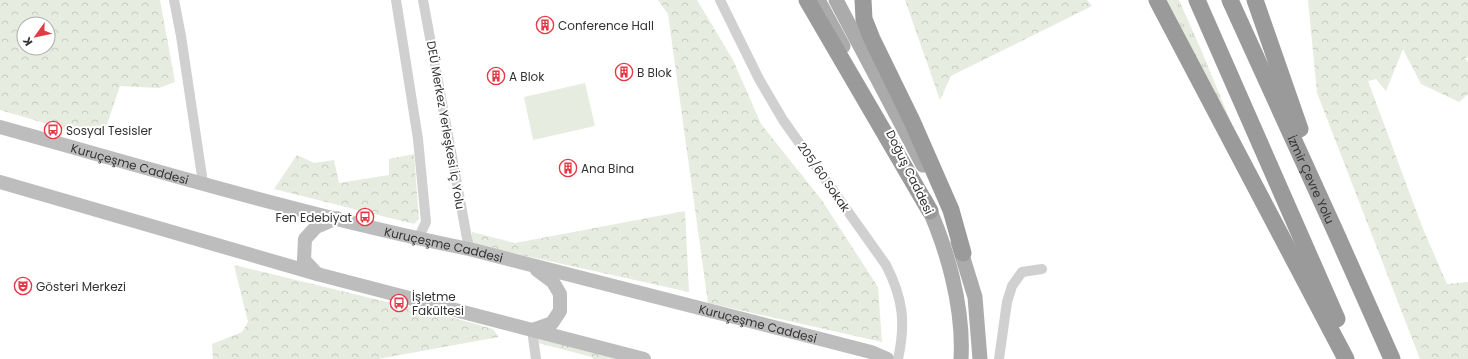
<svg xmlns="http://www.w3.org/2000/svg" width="1468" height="359" font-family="Poppins,sans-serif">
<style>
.grass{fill:url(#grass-tufts)}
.forest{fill:url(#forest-crowns);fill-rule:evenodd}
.park{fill:#e6ecdf}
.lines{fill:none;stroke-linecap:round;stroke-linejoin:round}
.street{stroke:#d0d0d0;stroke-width:10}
.secondary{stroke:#bdbdbd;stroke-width:14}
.primary{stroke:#ababab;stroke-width:15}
.highway{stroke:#9a9a9a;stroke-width:17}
.labels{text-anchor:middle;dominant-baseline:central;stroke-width:4;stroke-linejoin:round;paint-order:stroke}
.poi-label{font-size:12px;fill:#333;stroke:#fff;text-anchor:start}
.street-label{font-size:12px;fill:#333;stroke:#fff}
</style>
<defs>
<pattern id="grass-tufts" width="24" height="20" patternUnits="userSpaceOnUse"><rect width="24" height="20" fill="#e6ecdf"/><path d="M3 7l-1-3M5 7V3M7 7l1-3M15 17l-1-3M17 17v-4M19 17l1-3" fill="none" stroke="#c6cbc0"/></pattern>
<pattern id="forest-crowns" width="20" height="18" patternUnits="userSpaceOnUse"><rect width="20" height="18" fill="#e6ecdf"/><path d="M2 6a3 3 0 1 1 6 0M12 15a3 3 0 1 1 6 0" fill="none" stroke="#c6cbc0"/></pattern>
</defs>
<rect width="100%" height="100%" fill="#fff"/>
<polygon class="grass" points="1162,0 1179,0 1202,52 1254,178"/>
<g class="forest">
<path d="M0 0H160L175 82 159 88 120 86 103 136 78 133 0 110ZM24 24H48V48H24Z"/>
<polygon points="658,0 697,0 733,60 761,124 821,199 878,287 882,342 708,303 668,14"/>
<polygon points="905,0 1087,0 1092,6 951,76 940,100"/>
<polygon points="1308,0 1468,0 1468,57 1465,58 1468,62 1468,94 1459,102 1421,84 1403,49 1386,91 1376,79 1368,81 1423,229 1447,284 1468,282 1468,359 1420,359 1317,93"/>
<polygon points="414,154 419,219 414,224 274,189 297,155 314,163 334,160 339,183 389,175 389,159"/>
<polygon points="685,211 689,292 472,244 472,232 515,243"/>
<polygon points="234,265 461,320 493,329 499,337 378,359 213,359 212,344 242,332 248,322"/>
<polygon points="537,336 616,359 593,359 592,357 538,343"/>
</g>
<polygon class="park" points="585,83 595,126 533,140 524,97"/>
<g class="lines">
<g class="street">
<polyline points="174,0 181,36 203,183"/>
<polyline points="396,0 418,139 426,222 418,239"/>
<polyline points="423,0 469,249"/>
<path d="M720 0 759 79 783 120 886 265C903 298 906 323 898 359"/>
<polyline points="532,330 536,359"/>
<polyline points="999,359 1007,302 1012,286 1022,272 1042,269"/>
</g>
<g class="secondary">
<path id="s1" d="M0 127C155 170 311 217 469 249L871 352 887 359"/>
<polyline points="0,182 317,274 644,359"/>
<polyline points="317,274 304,260 305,239 316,227 337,218"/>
<polyline points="532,330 552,323 560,311 560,294 553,282 537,270"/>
</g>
<g class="primary">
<polyline points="818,0 843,46"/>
<polyline points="836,0 923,165"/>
<path d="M925 200C947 247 964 307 961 359"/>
<polyline points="958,242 975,297 980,359"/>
</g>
<g class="highway">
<polyline points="807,0 930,211"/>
<polyline points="863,0 864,19 872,39 912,121 951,210 963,253"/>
<polyline points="1157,0 1346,359"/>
<polyline points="1197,0 1337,319"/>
<path id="s2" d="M1230 0 1336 233 1392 359"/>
<polyline points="1255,0 1300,129"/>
</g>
</g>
<defs>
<symbol id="building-ring" viewBox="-11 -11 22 22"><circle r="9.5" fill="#fff" stroke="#e63946" stroke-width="1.5"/><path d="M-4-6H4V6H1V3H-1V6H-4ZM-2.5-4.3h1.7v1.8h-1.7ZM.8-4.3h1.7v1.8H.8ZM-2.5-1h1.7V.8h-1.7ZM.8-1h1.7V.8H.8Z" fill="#e63946"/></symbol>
<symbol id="bus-ring" viewBox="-11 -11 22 22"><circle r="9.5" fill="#fff" stroke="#e63946" stroke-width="1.5"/><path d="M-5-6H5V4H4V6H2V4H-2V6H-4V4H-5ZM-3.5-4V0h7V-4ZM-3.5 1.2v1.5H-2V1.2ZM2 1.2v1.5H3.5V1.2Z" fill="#e63946"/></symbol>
<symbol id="theatre-ring" viewBox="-11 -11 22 22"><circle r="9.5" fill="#fff" stroke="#e63946" stroke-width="1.5"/><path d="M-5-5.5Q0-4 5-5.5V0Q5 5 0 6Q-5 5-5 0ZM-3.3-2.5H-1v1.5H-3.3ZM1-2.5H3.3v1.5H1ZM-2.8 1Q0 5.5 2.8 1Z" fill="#e63946"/></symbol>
</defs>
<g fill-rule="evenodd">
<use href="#building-ring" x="535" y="15" width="20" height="20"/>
<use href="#building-ring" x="614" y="62" width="20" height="20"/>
<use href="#building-ring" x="486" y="66" width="20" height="20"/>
<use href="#bus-ring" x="43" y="120" width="20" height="20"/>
<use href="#building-ring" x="558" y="158" width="20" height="20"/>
<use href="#bus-ring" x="355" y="207" width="20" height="20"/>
<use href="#theatre-ring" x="13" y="276" width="20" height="20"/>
<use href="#bus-ring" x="389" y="293" width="20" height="20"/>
</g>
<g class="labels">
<g class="poi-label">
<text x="558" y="25">Conference Hall</text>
<text x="637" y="72">B Blok</text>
<text x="509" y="76">A Blok</text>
<text x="66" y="130">Sosyal Tesisler</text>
<text x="581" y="168">Ana Bina</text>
<text x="352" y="217" text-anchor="end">Fen Edebiyat</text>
<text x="36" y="286">Gösteri Merkezi</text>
<text x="412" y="296">İşletme<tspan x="412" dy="14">Fakültesi</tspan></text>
</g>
<g class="street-label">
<text transform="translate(446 125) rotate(80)">DEÜ Merkez Yerleşkesi İç Yolu</text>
<text stroke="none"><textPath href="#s1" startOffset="135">Kuruçeşme Caddesi</textPath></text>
<text transform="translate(910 172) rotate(64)">Doğuş Caddesi</text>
<text transform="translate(824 177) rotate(55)">205/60 Sokak</text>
<text stroke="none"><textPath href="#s2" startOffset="197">İzmir Çevre Yolu</textPath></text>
<text stroke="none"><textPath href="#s1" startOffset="459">Kuruçeşme Caddesi</textPath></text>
<text stroke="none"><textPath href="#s1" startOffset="783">Kuruçeşme Caddesi</textPath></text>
</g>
</g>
<g transform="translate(36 36) rotate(237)"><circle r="19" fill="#ffffff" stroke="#adadad"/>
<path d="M0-3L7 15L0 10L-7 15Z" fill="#e63946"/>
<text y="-6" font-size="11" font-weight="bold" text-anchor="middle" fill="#333333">K</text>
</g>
</svg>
